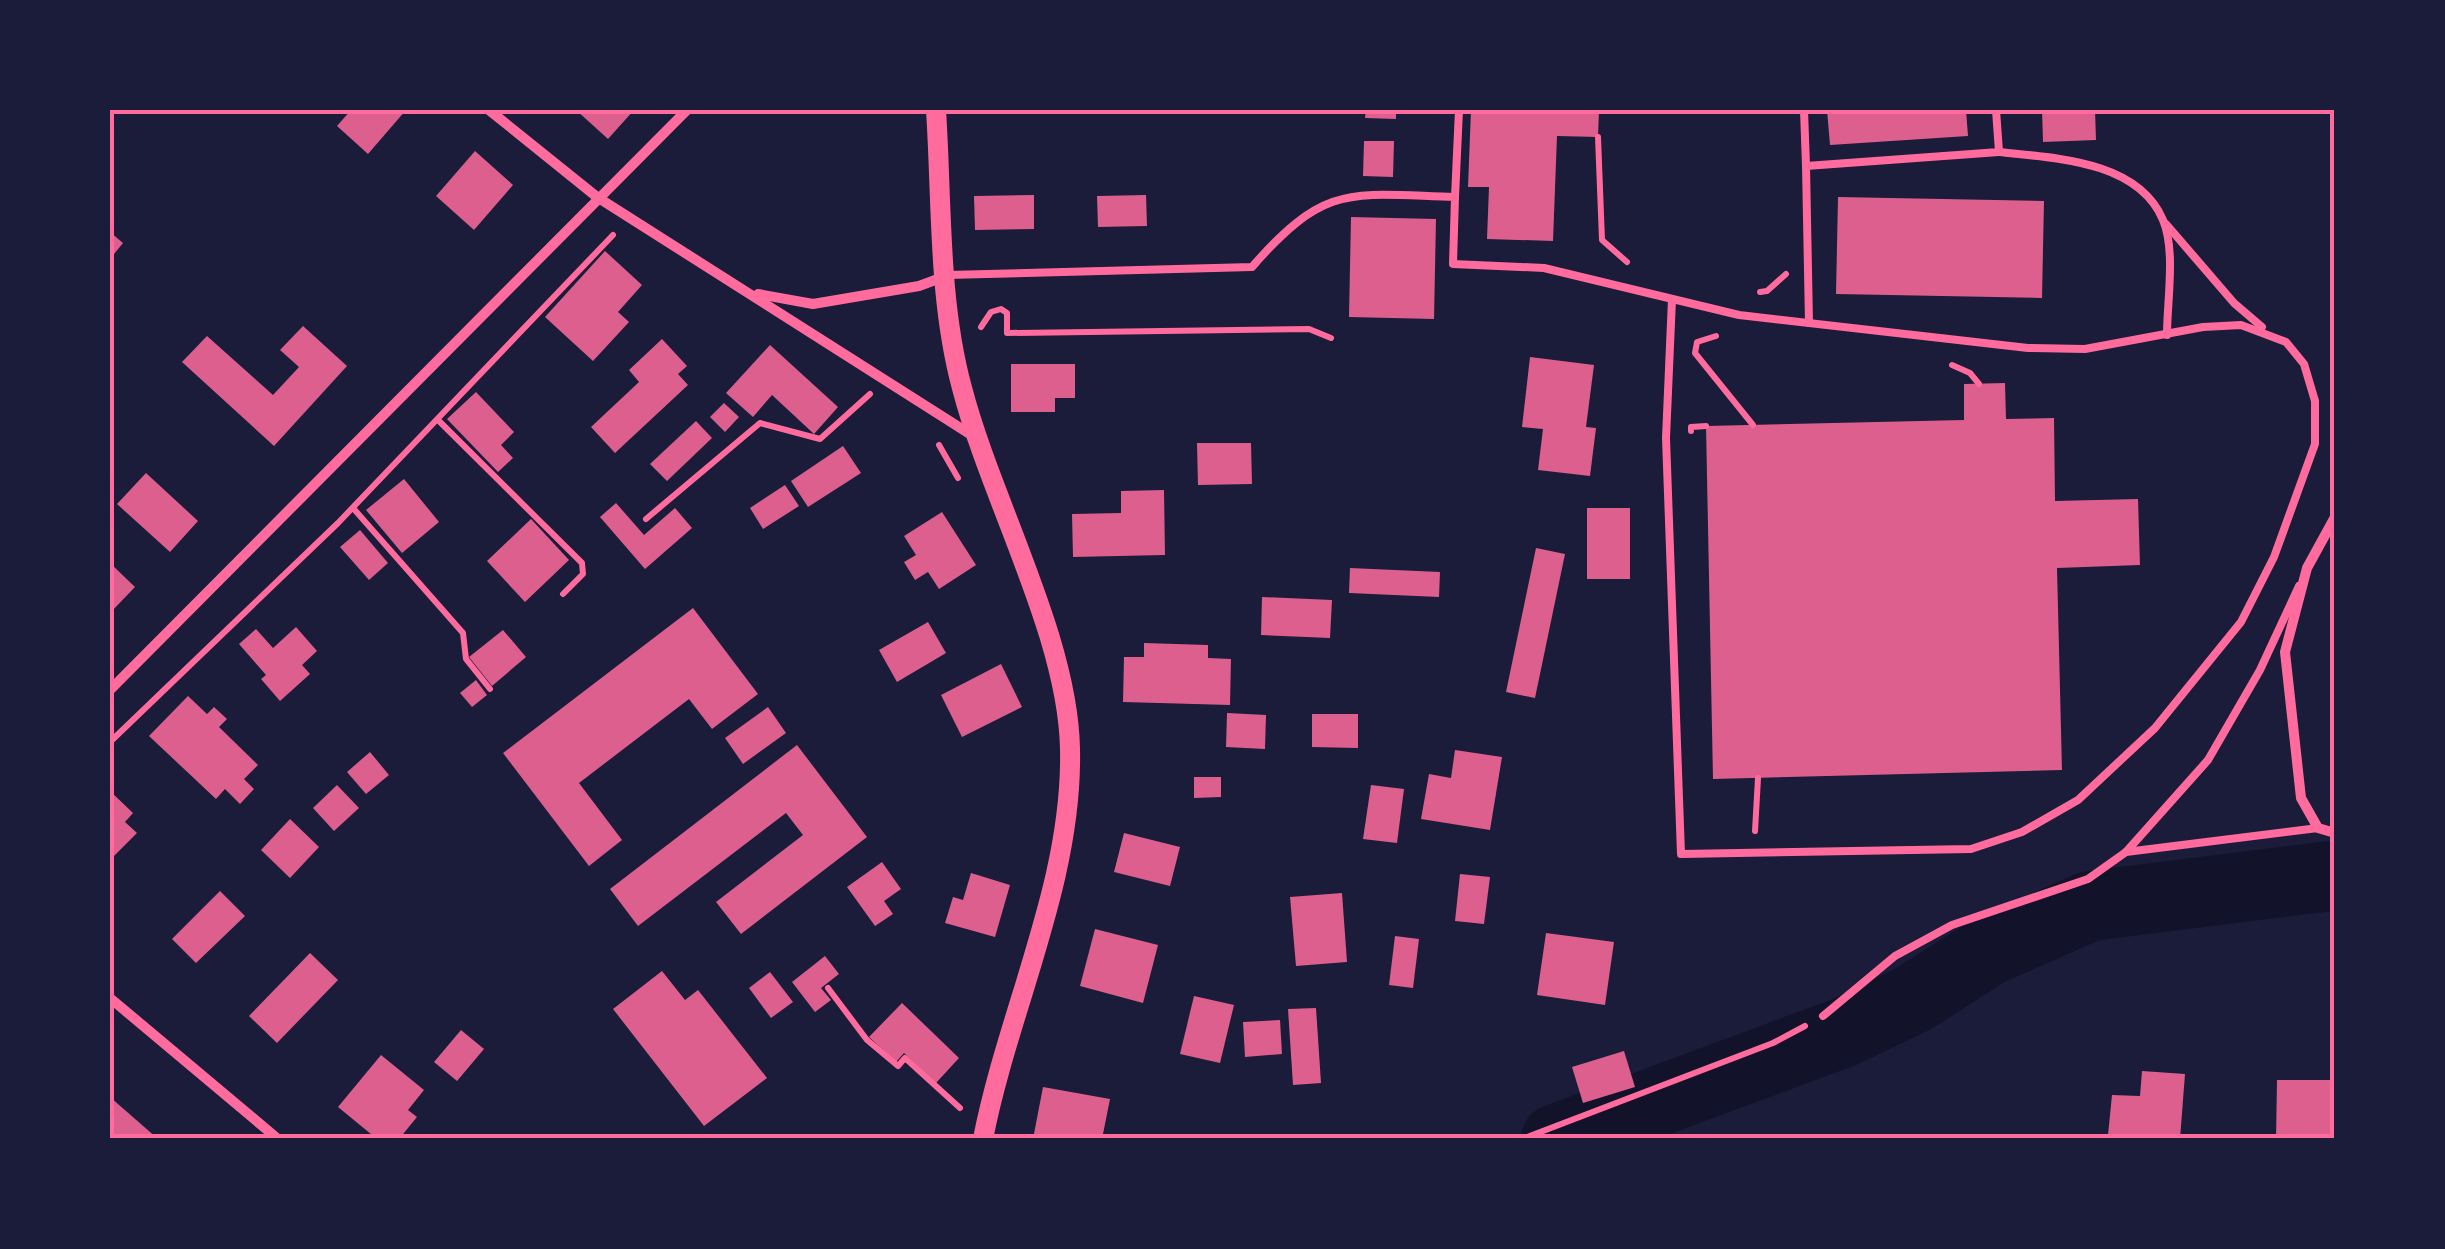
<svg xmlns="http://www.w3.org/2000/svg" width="2445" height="1249" font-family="Commissioner,sans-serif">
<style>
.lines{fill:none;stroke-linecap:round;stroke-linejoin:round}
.river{stroke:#12122b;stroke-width:70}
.building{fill:#dd5f8e}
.path{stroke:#ff6b9d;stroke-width:6}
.service{stroke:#ff6b9d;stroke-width:8}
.minor{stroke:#ff6b9d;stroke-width:10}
.secondary{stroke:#ff6b9d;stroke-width:20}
.neatline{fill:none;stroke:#ff6b9d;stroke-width:4}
</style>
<rect width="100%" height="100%" fill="#1b1b3a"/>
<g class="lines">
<polyline class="river" points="1556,1139 1842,1033 1913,999 1988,951 2090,906 2331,876"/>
</g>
<g class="building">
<polygon points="351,110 406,110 368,154 337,126"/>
<polygon points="576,110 634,110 608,139"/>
<polygon points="1366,110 1396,110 1396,119 1365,118"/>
<polygon points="1471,110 1599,110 1598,137 1557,136 1553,241 1487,239 1489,187 1468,187"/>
<polygon points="1827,110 1966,110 1968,136 1830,145"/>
<polygon points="2042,110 2095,110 2096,140 2043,142"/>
<polygon points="1364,141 1394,141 1393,177 1363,176"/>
<polygon points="475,151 513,185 474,230 436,196"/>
<polygon points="1034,195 1034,229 975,230 974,196"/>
<polygon points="1146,195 1147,226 1098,227 1097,196"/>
<polygon points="1838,197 2044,201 2042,298 1836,294"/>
<polygon points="1351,217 1436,219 1434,319 1349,317"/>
<polygon points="110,232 123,243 110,259"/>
<polygon points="605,251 642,285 618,312 629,322 593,361 545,317"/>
<polygon points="303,326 347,366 274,446 182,362 207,336 273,395 299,367 280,350"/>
<polygon points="662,339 687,366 678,374 688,385 615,453 591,427 639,382 629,370"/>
<polygon points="770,345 838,407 814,434 772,395 753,417 726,393"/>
<polygon points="1530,357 1594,365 1586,427 1596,428 1590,476 1538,470 1543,429 1522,427"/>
<polygon points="1011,364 1075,364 1075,398 1055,398 1055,412 1011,412"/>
<polygon points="2005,383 2006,419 2054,418 2055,501 2138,499 2140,565 2057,568 2062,770 1713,779 1706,426 1964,420 1964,384"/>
<polygon points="476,392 514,432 501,445 513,458 498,472 447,419"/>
<polygon points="724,403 739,417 725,432 710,417"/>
<polygon points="696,421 712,438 667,481 650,464"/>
<polygon points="1197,443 1251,443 1252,484 1198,485"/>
<polygon points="843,446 861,473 808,507 791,481"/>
<polygon points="146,473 198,521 170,552 117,504"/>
<polygon points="404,479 439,522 402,553 366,510"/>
<polygon points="785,485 799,506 763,529 750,508"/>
<polygon points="1164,490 1165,555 1073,557 1072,514 1121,513 1121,491"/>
<polygon points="616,503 644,535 675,508 692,528 645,569 600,517"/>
<rect x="1587" y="508" width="43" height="71"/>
<polygon points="942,512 976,565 939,589 928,572 915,580 904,562 916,555 904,536"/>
<polygon points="531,519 569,560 525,602 487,561"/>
<polygon points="360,530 388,563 369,580 340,547"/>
<polygon points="1536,548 1565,554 1535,698 1506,692"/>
<polygon points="110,563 135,587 110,613"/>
<polygon points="1350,568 1440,572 1439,597 1349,593"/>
<polygon points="1262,597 1332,600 1330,638 1261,635"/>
<polygon points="693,608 758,694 712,729 689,699 579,783 622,840 589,866 503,753"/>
<polygon points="928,622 946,653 897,682 879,650"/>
<polygon points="296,627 317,651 302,665 310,674 280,701 261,679 266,675 239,644 256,629 273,648"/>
<polygon points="503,630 526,657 492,686 469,657"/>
<polygon points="1144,643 1208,645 1208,658 1231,659 1230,705 1123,702 1124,657 1144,657"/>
<polygon points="1001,664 1022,707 962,737 941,695"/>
<polygon points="476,680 487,695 472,707 460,693"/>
<polygon points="188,696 207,714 214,707 227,719 219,727 258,765 244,779 254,789 240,804 225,789 216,799 149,736"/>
<polygon points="768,707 786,733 743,764 725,738"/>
<polygon points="1227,713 1266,715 1265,749 1226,747"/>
<polygon points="1312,714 1358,714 1358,748 1312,747"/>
<polygon points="797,745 867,837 741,934 716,902 803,835 786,813 638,926 610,889"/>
<polygon points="1455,750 1502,757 1490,830 1421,819 1429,774 1451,778"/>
<polygon points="370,752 389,775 366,794 347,772"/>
<polygon points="1194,777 1221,777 1221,797 1194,798"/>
<polygon points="337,785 359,808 334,831 313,808"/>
<polygon points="1371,785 1404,789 1397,843 1363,839"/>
<polygon points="110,791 133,813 125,822 137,833 110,860"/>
<polygon points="290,819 319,847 290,878 261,850"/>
<polygon points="1124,833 1180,847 1170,886 1114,872"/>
<polygon points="882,862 901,889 884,901 893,914 875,926 847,887"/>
<polygon points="971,873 1010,885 995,937 945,923 953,897 963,900"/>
<polygon points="1460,874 1490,877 1484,924 1455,921"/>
<polygon points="220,891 245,916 196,963 172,939"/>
<polygon points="1342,893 1347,962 1296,966 1290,897"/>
<polygon points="1095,929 1158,945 1143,1003 1080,986"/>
<polygon points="1546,933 1614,942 1605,1005 1537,995"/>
<polygon points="1395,936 1419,939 1413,988 1389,985"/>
<polygon points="310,953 338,980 277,1043 249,1016"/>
<polygon points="825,956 839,974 821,988 831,1000 815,1012 792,982"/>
<polygon points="662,971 685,1000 698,990 767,1078 704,1126 613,1009"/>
<polygon points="770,972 793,1002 771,1018 749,988"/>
<polygon points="1194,996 1234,1005 1220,1063 1180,1054"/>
<polygon points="902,1003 959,1058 936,1083 904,1053 896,1062 869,1037"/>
<polygon points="1316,1008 1321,1083 1293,1085 1288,1009"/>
<polygon points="1280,1020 1282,1054 1245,1057 1243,1022"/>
<polygon points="461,1030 484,1049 457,1081 434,1062"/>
<polygon points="1624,1051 1635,1087 1583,1103 1572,1067"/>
<polygon points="381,1055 424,1090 408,1110 417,1117 399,1139 377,1139 338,1107"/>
<polygon points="2142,1071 2185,1074 2180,1139 2108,1135 2112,1095 2140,1096"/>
<polygon points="2277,1080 2334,1080 2334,1139 2276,1139"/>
<polygon points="1043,1087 1110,1099 1102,1139 1033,1139"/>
<polygon points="110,1097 158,1139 110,1139"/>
</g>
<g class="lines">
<g class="path">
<polyline points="1598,137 1602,240 1627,262"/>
<polyline points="1760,292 1767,291 1786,274"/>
<polyline points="981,327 991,312 1001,309 1007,313 1007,333 1309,329 1331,338"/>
<polyline points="1716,336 1697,342 1695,353 1753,425"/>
<polyline points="1952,365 1970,373 1979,384"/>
<polyline points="438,420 582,563 583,574 563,594"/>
<polyline points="1691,431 1691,427 1706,426"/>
<polyline points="939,445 958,478"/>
<polyline points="353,508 463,633 466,659 490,689"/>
<polyline points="646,519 760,423 820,439 870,394"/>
<polyline points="110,742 338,523 613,235"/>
<polyline points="1755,831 1758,778"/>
<polyline points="828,988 867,1040 898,1066 905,1058 960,1108"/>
<polyline points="1522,1139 1773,1043 1805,1026"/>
</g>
<g class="service">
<polyline points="1804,110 1806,166"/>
<path d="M1999 152C2053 158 2138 160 2163 220 2176 251 2167 301 2167 335"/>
<polyline points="1455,197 1459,110"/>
<polyline points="2166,224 2234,303 2262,327"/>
<path d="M947 275 1252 267C1326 182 1351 194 1455 197L1453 264 1544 268 1739 315 2028 348 2085 349 2203 327 2241 325 2286 342 2304 364 2315 401V444L2274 557 2241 622 2155 728 2078 800 2022 832 1971 849 1681 854 1666 438 1672 299"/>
<polyline points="1809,323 1806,166 1999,152 1996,110"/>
<polyline points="2126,852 2318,828"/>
<polyline points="1823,1016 1895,956 1952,925 2088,879 2126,852 2208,760 2260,670 2299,586"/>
</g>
<g class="minor">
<polyline points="489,110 597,197 973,436"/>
<polyline points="758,294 813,304 919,286 946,276"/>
<polyline points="2335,517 2307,568 2285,652 2301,798 2318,828 2335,833"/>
<polyline points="110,690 687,110"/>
<polyline points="110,998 278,1139"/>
</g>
<path class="secondary" d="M936 110C942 201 938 300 962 388 991 500 1068 636 1070 749 1073 883 1008 1010 983 1139"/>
</g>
<rect width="2445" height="1249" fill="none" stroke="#1b1b3a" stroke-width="225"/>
<rect x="112" y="112" width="2220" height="1024" class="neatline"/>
</svg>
